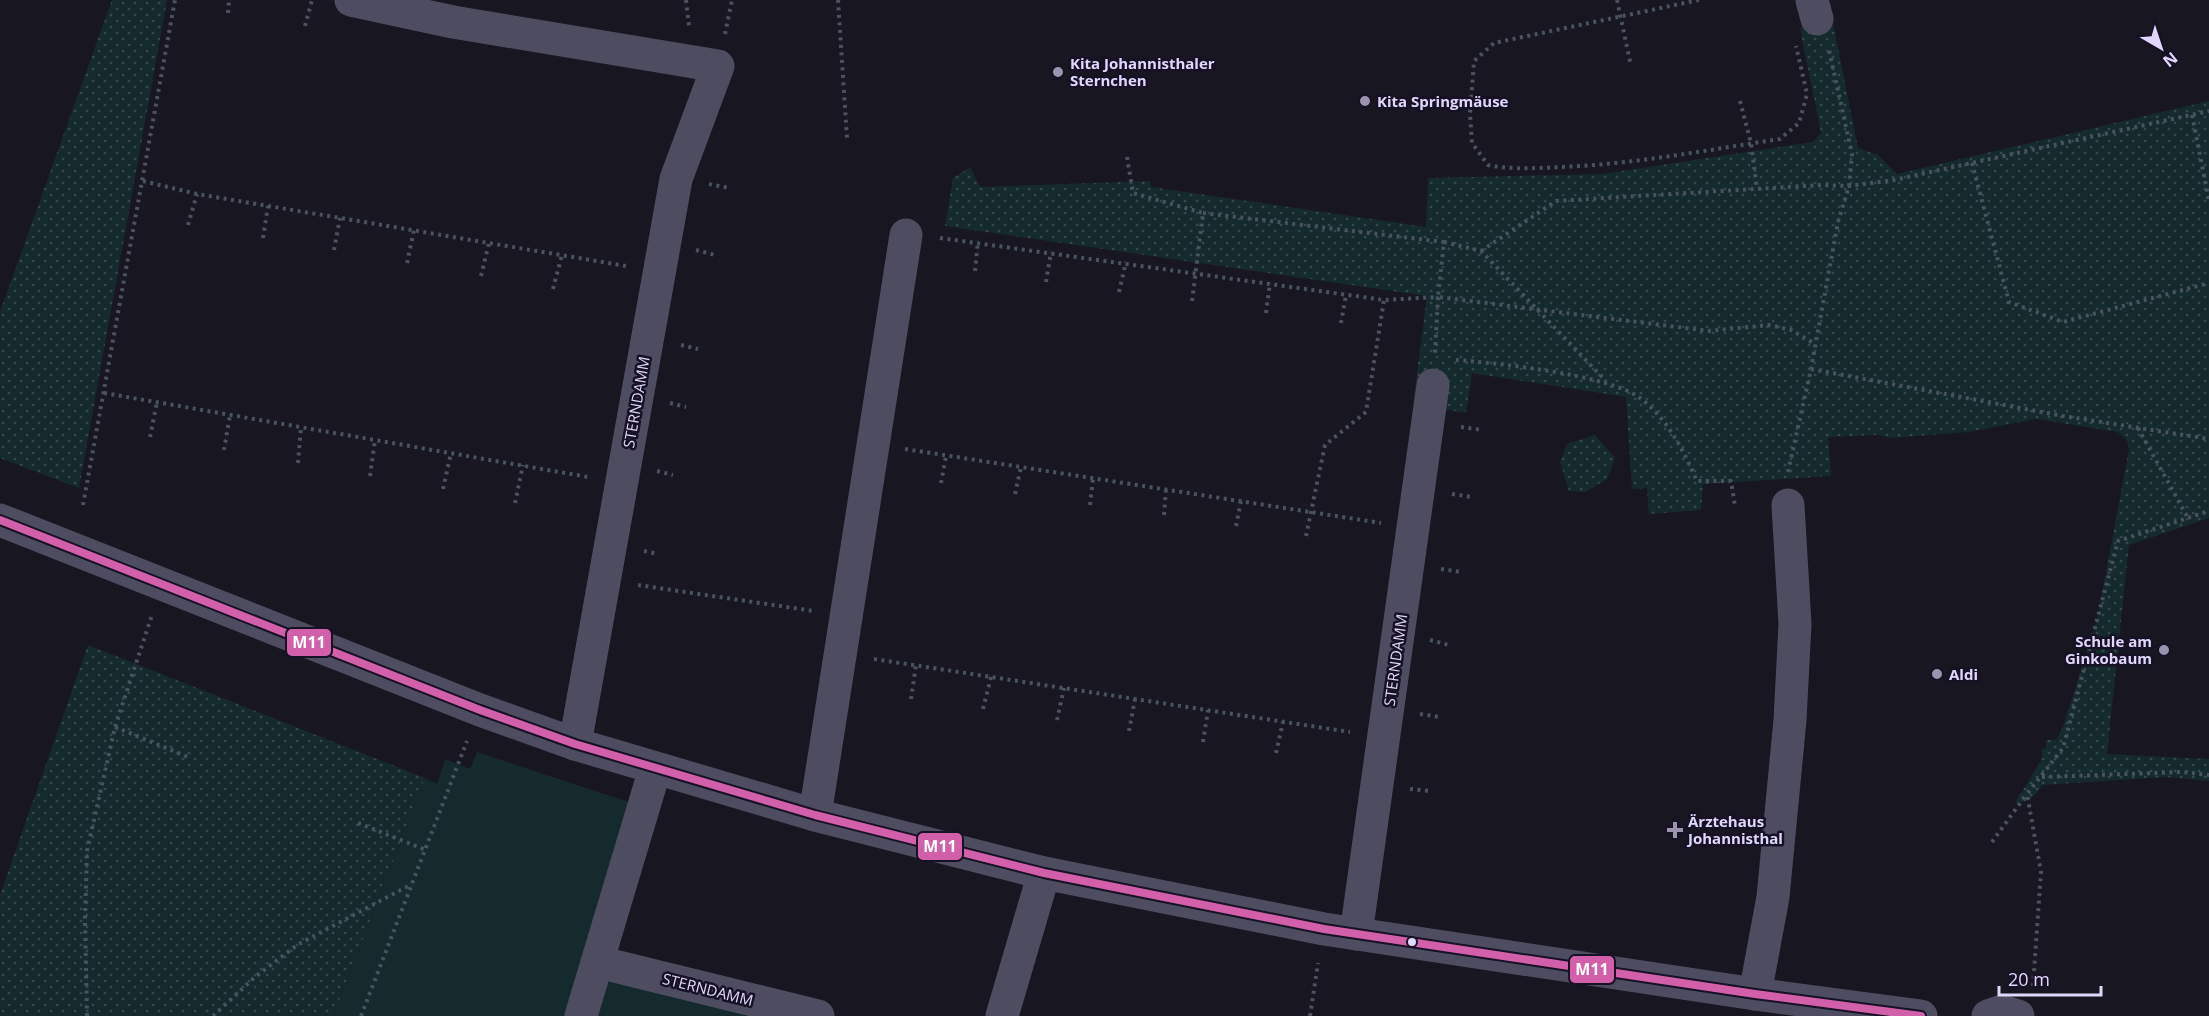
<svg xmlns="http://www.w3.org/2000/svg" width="2209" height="1016" font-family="'Open Sans',sans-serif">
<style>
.green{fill:#152a2d}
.park{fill:url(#park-dots)}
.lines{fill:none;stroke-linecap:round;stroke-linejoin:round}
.path{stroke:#495260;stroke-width:4;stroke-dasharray:3 4.5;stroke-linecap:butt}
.minor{stroke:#4e4c60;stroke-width:33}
.bus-1-casing{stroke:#161125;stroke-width:12}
.bus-1{stroke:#d25fa9;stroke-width:8}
.poi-dot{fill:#9a94af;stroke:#161125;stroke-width:2}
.bus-dot{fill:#e0d8fc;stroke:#161125;stroke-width:2}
.labels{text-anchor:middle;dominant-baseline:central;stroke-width:5;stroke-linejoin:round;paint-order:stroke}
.poi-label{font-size:15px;font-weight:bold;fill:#e0d8fc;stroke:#161125;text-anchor:start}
.street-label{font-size:15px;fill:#e0d8fc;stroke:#161125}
.line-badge{stroke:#161125;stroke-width:2}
.badge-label{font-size:16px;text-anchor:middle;font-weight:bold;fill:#fff}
</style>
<defs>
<pattern id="park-dots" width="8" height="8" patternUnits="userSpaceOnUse" patternTransform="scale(1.5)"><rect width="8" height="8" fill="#152a2d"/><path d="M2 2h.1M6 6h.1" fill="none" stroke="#37484c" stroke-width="1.8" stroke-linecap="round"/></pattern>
</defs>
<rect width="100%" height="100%" fill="#181620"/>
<g class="green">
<polygon points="477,752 629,802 566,1016 333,1016 425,778 437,784 445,759 470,769"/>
<polygon points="609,979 791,1016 598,1016"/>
</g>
<g class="park">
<polygon points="112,0 167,0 79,488 0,458 0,312"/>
<polygon points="1833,23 1858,148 1878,155 1897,174 2209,101 2209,518 2129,545 2107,754 2209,759 2209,781 2165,777 2043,785 2030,800 2015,803 2043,757 2041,750 2046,748 2046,740 2056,740 2063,727 2097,620 2129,450 2127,441 2118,432 2036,419 1968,432 1891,438 1878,435 1828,437 1831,476 1703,484 1701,510 1649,514 1647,488 1632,489 1626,397 1472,373 1466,413 1413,404 1427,296 945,226 953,178 970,167 980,187 1150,181 1151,187 1426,227 1428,178 1602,174 1813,142 1821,133 1800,28"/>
<polygon points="1595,435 1615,458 1607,479 1585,492 1569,491 1560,462 1567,444"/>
<polygon points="88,645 425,778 333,1016 0,1016 0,895"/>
</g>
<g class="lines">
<g class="path">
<polyline points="686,0 689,26"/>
<polyline points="838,0 847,138"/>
<polyline points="1617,0 1631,66"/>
<path d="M1699 0 1494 43 1474 61 1470 114 1472 143 1488 165C1512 170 1537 168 1561 167 1635 164 1707 150 1780 139L1799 123 1807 94 1796 46"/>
<polyline points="228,13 229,0"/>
<polyline points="305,26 312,0"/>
<polyline points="725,34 732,0"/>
<polyline points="1740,101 1751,143 1757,189"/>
<polyline points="2192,115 2209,201"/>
<polyline points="1127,157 1133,193 1203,213 1192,302"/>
<polyline points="1972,163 2009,302 2063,322 2209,283"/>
<polyline points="143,181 197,194 626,266"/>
<polyline points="709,184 729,188"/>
<polyline points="1203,213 1444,242 1438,297 1709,331 1769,325 1791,330 1815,344"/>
<polyline points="188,225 197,194"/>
<polyline points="263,238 268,206"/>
<polyline points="940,238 1384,300 1438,297 1435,353"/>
<polyline points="1444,242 1481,251 1606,381"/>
<polyline points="334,250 340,218"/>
<polyline points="696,250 715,255"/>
<polyline points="1481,251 1556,201 1821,185 1849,186 1894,180 2209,111"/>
<polyline points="407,263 414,230"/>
<polyline points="975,271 978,241"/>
<polyline points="481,276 489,243"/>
<polyline points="1046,282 1051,252"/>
<polyline points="553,289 562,255"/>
<polyline points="1119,292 1126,262"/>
<polyline points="1266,313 1270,283"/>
<polyline points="1341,323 1346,295"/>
<polyline points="681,345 698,349"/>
<path d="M1456 360C1497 363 1610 375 1640 398 1668 419 1683 450 1697 481H1731L1735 506"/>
<polyline points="1811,369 2063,416 2209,439"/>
<polyline points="104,393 588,477"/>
<polyline points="670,403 686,407"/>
<polyline points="1461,427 1482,430"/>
<polyline points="2138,428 2188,518"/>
<polyline points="150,437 157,402"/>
<polyline points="905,449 1381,523"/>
<polyline points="224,450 230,415"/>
<polyline points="298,463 301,427"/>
<polyline points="657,471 673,475"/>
<polyline points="1788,472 1811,369 1838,222 1849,186 1852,154 1829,50"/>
<polyline points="370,476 375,440"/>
<polyline points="941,483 946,456"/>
<polyline points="443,489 451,453"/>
<polyline points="1015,494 1021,467"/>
<polyline points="1452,494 1472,497"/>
<polyline points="515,503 523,465"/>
<polyline points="83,505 175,0"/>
<polyline points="1090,505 1093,478"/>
<polyline points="1164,515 1166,489"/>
<polyline points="1236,526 1241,501"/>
<polyline points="1306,536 1325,445 1366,412 1384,300"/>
<polyline points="644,551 658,554"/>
<polyline points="1441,569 1461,572"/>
<polyline points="638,585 814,611"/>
<polyline points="1430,640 1449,645"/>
<polyline points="874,659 1350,732"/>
<polyline points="911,699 916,665"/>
<polyline points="983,709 991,677"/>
<polyline points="1420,714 1440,717"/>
<polyline points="1057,720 1064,688"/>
<polyline points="115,727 188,757"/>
<polyline points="1129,731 1135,699"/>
<polyline points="1203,742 1208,710"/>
<polyline points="1276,753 1283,722"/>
<polyline points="2042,777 2182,772 2209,775"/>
<polyline points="1410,789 1430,791"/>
<polyline points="358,823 426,850"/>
<polyline points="1992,842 2026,795"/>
<polyline points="2033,986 2041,872 2027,794 2063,748 2118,541 2209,511"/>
<polyline points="87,1016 85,920 87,851 115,727 152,615"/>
<polyline points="213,1016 255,977 297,945 412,884"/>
<polyline points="361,1016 467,741"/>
<polyline points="1310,1016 1318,963"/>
</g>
<g class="minor">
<polyline points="351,0 453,22 718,66 676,179 575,744"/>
<polyline points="1812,0 1817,19"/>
<polyline points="0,520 480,710 575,744 815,815 1044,873 1324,929 1755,994 1921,1016"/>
<polyline points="815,815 906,235"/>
<polyline points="1356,934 1433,385"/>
<polyline points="598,962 818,1016"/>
<polyline points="1755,994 1773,897 1790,720 1795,624 1788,505"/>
<polyline points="581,1016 655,769"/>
<polyline points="1002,1016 1044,873"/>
<polyline points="1988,1016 2002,1011 2018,1016"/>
</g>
<defs>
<polyline id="bus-1" points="0,520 480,710 575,744 815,815 1044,873 1324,929 1755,994 1921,1016"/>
</defs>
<use href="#bus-1" class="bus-1-casing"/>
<use href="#bus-1" class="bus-1"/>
</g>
<g class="poi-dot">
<circle cx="1058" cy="72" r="6"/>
<circle cx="1365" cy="101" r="6"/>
<circle cx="2164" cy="650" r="6"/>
<circle cx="1937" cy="674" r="6"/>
<path d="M1672 821h6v6h6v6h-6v6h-6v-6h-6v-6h6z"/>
</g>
<circle class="bus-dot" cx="1412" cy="942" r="5"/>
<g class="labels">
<g class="poi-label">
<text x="1070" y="63">Kita Johannisthaler<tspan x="1070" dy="17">Sternchen</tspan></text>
<text x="1377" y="101">Kita Springmäuse</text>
<text x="2152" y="641" text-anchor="end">Schule am<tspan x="2152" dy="17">Ginkobaum</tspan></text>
<text x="1949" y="674">Aldi</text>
<text x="1688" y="821">Ärztehaus<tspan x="1688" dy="17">Johannisthal</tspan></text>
</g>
<g class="street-label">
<text transform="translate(636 402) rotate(-80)">STERNDAMM</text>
<text transform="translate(1395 660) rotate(-82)">STERNDAMM</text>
<text transform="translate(708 989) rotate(14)">STERNDAMM</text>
</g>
</g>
<g class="line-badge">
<rect x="286" y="628" width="46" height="29" rx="6" fill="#d25fa9"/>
<rect x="917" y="832" width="46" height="29" rx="6" fill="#d25fa9"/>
<rect x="1569" y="955" width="46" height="29" rx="6" fill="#d25fa9"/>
</g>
<g class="badge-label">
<text x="309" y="648">M11</text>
<text x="940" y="852">M11</text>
<text x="1592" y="975">M11</text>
</g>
<g transform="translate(2161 48) rotate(141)" stroke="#161125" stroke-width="4.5" paint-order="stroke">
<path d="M0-4.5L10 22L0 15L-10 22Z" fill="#e0d8fc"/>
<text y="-9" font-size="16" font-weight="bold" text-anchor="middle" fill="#e0d8fc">N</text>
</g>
<path d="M1999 986v9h102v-9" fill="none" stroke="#e0d8fc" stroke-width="3"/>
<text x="2008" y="986" font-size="18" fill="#e0d8fc" stroke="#161125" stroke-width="4.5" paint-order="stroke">20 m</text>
</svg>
